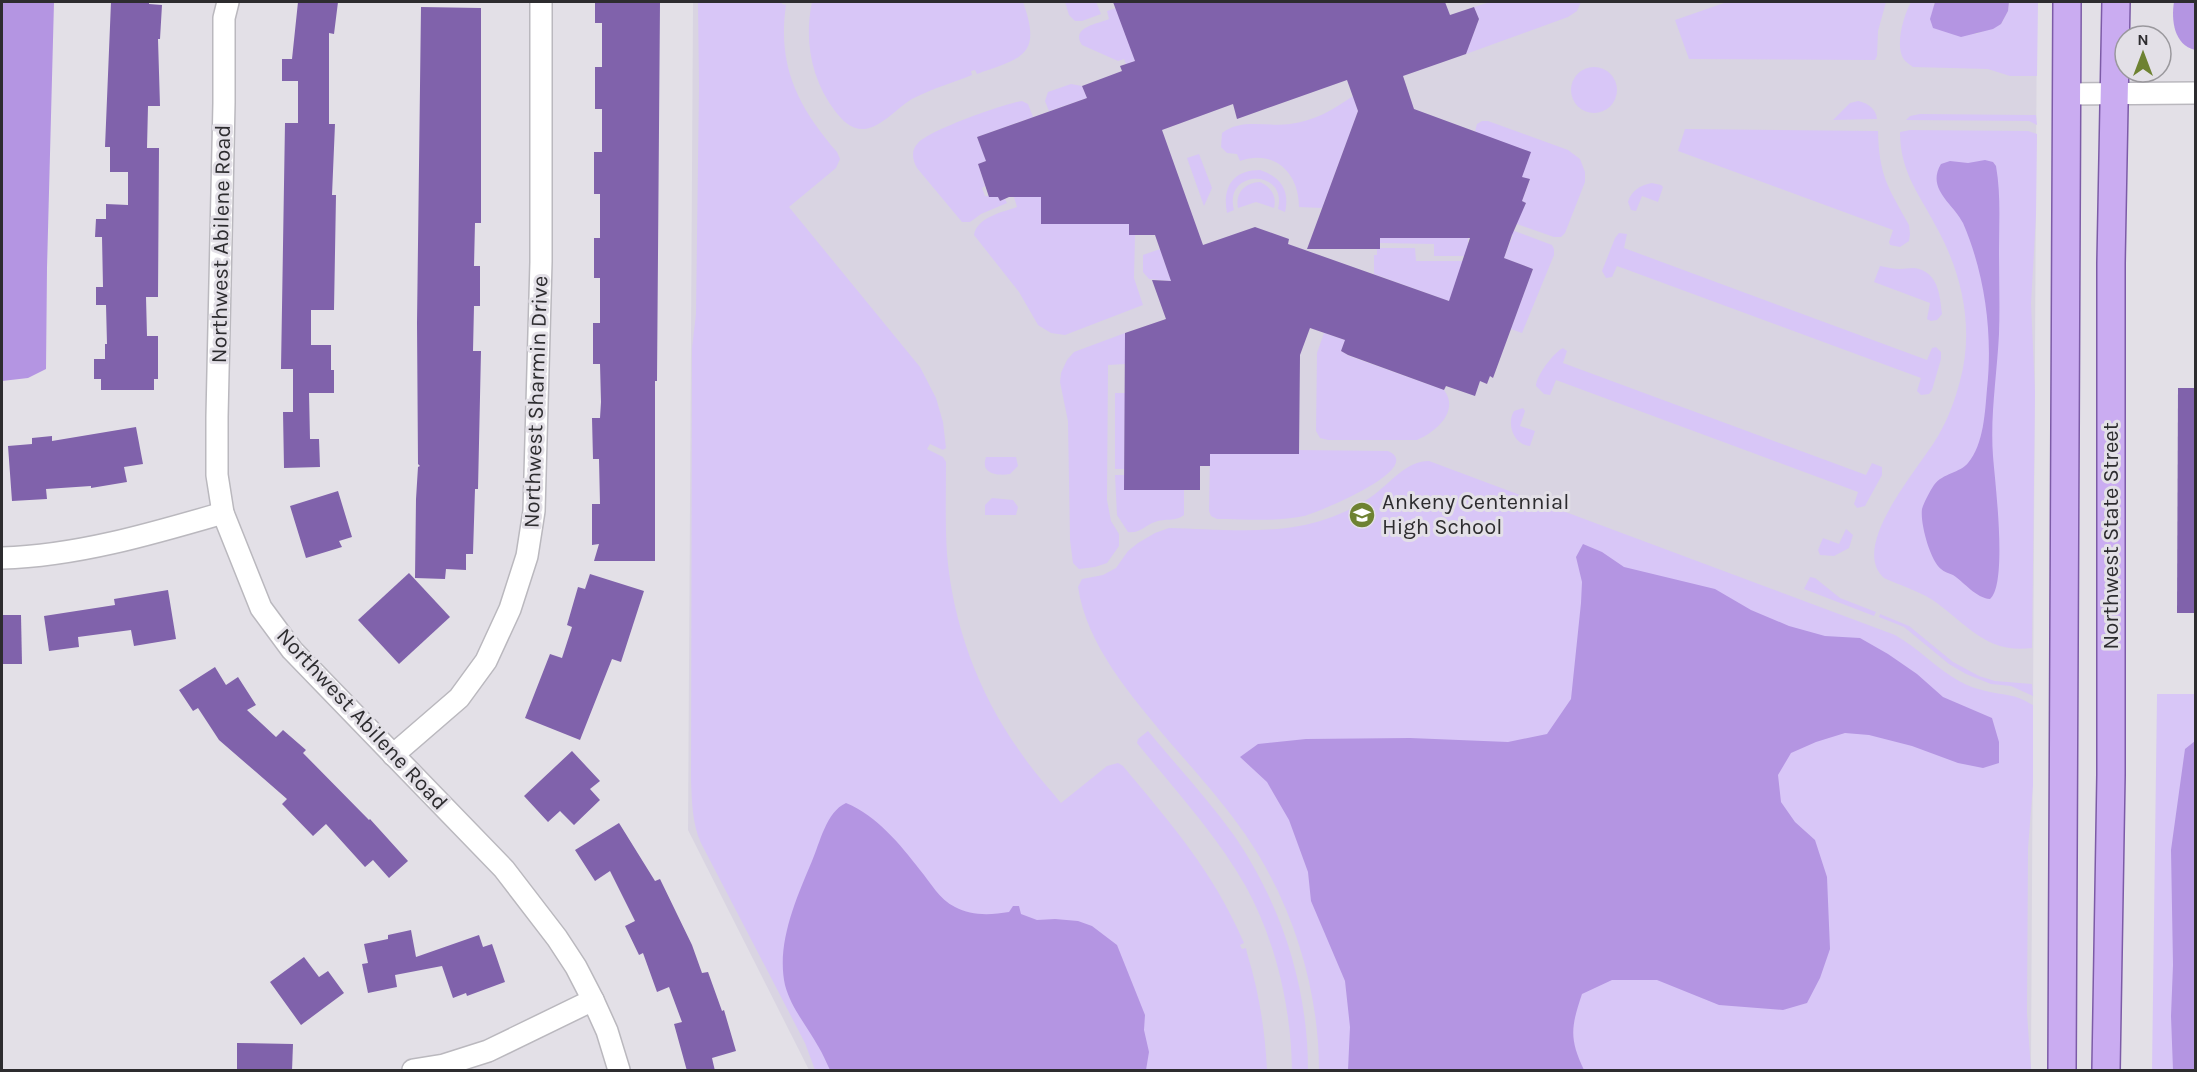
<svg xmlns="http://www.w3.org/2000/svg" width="2197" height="1072" font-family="Karla,sans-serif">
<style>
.built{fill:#d9d4e2}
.green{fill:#d8c6f7}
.water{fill:#b495e2}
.building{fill:#8062ab;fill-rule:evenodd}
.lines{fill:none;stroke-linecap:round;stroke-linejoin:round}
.minor-casing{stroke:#bab8be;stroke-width:24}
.major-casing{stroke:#7c5ba7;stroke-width:30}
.minor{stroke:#fff;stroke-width:21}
.major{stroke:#caacf1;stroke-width:27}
.labels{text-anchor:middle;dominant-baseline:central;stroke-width:6;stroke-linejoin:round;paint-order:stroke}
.street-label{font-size:22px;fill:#2d2c2f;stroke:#e3e0e7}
.poi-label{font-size:22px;fill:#2d2c2f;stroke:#e3e0e7;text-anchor:start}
</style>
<rect width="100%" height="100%" fill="#e3e0e7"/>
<polygon class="built" points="693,2 2037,2 2031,1070 809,1070 688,830"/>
<g class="green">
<path d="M698 2H782V4L786 5C777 66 798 107 837 152L840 159 836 168 789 207 920 367 936 398 943 422 946 448 943 450 930 444 927 449 943 457 946 462C946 493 945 523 947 554 953 625 979 695 1021 753 1033 771 1048 787 1061 803L1107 766 1118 763 1123 766C1172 825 1213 871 1244 943L1240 945 1242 949 1246 948 1247 953C1259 992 1265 1030 1267 1070H815L805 1043 701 843C692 823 692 802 691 780L692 348 696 314 699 86Z"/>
<path d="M812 2H1023C1042 55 1023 58 977 74L975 70 971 71 972 75C952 83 931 89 912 99 897 108 883 126 865 129 851 130 843 121 835 111 811 79 804 40 812 2Z"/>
<polygon points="1065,2 1096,2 1101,14 1082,21 1075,21 1069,15"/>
<polygon points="1490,2 1581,2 1577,11 1568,17 1466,54 1479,19 1474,7"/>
<polygon points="1727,2 1886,2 1878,31 1877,56 1875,60 1689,59 1675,20"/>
<path d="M1911 2H1935L1933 5 1976 34 2001 24 2008 11 2009 2H2038L2037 76H2010L1988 69 1913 67C1909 64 1904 61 1902 56 1896 41 1904 15 1911 2Z"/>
<path d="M1116 8 1135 61 1126 64 1124 59 1118 61 1082 45C1070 27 1098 24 1109 19L1107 11Z"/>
<circle cx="1594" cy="90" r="23"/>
<polygon points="1071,84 1082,86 1087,98 1049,111 1045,101 1048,92"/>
<path d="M1353 96 1358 111 1322 208 1299 207C1299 173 1275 149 1240 161L1237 154 1227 153 1221 147 1222 133C1241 118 1267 127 1290 124 1314 121 1333 110 1353 96Z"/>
<path d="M1022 101 1028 104 1033 117 977 137 986 161 978 164 985 186 982 188 985 196 998 197 1000 201 1005 199 1007 203 981 214 970 222H962L917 168C912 159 911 150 918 143 930 130 1003 104 1022 101Z"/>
<path d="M1858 101C1868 103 1876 109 1877 119L1833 120 1850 103Z"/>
<polygon points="1920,114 2031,115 2036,115 2037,125 2029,121 1906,120 1910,116"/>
<polygon points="1482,121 1488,121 1568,150 1580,159 1585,172 1585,182 1565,233 1561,237 1554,237 1500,218 1509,211 1522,211 1526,203 1522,201 1530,180 1522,177 1475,131 1477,124"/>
<path d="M1685 129 1878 131C1879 176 1888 187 1909 225L1910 234 1909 241 1900 247 1890 245 1889 242 1893 230 1678 151Z"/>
<path d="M1910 130 2028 131 2037 134 2036 215 2031 304 2035 392 2032 648C1984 654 1966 622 1931 599 1916 590 1899 585 1884 578 1848 546 1921 466 1938 436 1948 419 1955 400 1960 381 1974 330 1963 277 1939 232 1921 196 1900 174 1900 132Z"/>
<polygon points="1199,154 1212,188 1204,206 1187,158"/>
<path d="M1260 170C1281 177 1290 191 1285 212L1278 209C1288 168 1223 169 1234 210L1227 213C1222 187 1233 170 1260 170Z"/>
<path d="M1260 182C1271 187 1277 196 1274 208L1256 202 1238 208C1235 192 1245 183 1260 182Z"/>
<path d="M1652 183 1661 185 1663 187 1658 202 1642 196 1636 211 1631 210 1628 202C1631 191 1640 185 1652 183Z"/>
<path d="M1014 197H1041L1129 224V234L1135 235 1134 278 1143 305 1065 335 1051 333 1038 325 1019 292 974 235C977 217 1003 212 1017 207Z"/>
<polygon points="1501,226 1552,245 1554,249 1554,255 1522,333 1511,329 1533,269 1504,258 1513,235 1500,230"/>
<polygon points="1619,233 1627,234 1624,248 1927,360 1932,348 1936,347 1941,352 1941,359 1932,390 1929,394 1921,395 1917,391 1921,378 1617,266 1612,277 1606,278 1602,271 1615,238"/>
<polygon points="1380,238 1468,238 1468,249 1464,256 1434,256 1434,244 1380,243"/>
<polygon points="1380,248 1415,248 1416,261 1466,261 1449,301 1374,274 1374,255 1377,255 1377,249"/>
<polygon points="1160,249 1171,281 1149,279 1143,272 1143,255"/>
<path d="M1880 266C1887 267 1893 269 1900 269 1906 269 1913 267 1919 269 1939 275 1940 297 1942 314L1937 320 1931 321 1927 319 1930 303 1874 282Z"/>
<polygon points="1125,333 1125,364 1108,365 1107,500 1111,521 1119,534 1119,546 1107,563 1095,567 1079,569 1073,563 1070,540 1068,421 1060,382 1061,373 1067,360 1074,352"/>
<path d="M1324 333 1345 340 1341 351 1349 356 1444 390C1460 411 1436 432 1417 440H1328L1320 438 1316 431 1317 353Z"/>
<path d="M1563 348 1567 351 1563 363 1866 475 1872 463 1882 467V475L1865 506 1857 508 1854 504 1858 492 1556 380 1550 395 1544 394 1536 386C1536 376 1554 352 1563 348Z"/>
<polygon points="1115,393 1125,393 1124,469 1115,469"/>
<path d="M1523 408 1525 411 1520 426 1535 431 1530 446C1514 445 1506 424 1514 411Z"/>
<path d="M1299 450 1388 451C1427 468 1317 513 1304 516 1276 522 1245 519 1217 519L1211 516 1209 511 1210 454H1298Z"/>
<path d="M986 457H1016L1018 466 1010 474C997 476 980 474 986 457Z"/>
<path d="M1429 461 1895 635C1918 648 1936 668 1959 681 1976 691 1993 692 2012 696 2019 697 2027 702 2033 705V785L2028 848 2027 1013 2031 1070H1319C1319 988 1292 902 1245 834 1222 801 1194 770 1167 739 1131 695 1087 646 1078 587L1082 579 1103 575 1116 568 1128 551 1138 543 1155 533 1169 528C1218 529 1279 536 1326 519 1342 514 1357 506 1371 497 1390 484 1405 461 1429 461Z"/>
<path d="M1115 475H1124L1125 490H1184V515C1175 522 1165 518 1155 522 1145 525 1140 534 1128 532L1117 515Z"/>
<polygon points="992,498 1013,500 1018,507 1016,515 985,515 985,505"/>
<polygon points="1846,529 1853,535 1849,548 1834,556 1820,555 1818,550 1823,538 1839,544"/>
<polygon points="1810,577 1815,578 1840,598 1876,612 1874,616 1804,589"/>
<polygon points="1880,614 1909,626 1953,662 1979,676 1995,681 2032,684 2033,696 2011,686 1991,684 1966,674 1949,664 1904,627 1879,617"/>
<polygon points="2157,694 2195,694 2195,1070 2152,1070"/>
<path d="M1148 731C1176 765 1207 798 1233 834 1281 903 1308 986 1308 1070H1292C1291 1007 1276 941 1245 885 1216 834 1174 789 1137 743L1138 739Z"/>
</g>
<g class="water">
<polygon points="2,2 54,2 47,268 46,369 28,378 2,381"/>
<polygon points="1935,2 2009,2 2008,11 2001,24 1993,29 1961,37 1933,28 1930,19"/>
<path d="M2174 2H2195V50C2174 45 2171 20 2174 2Z"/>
<path d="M1985 160 1993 162 1996 166C2001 194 1999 223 1999 252 1999 279 2000 307 1999 334 1997 374 1990 416 1993 456 1995 482 2008 584 1990 599 1976 598 1965 583 1953 575 1949 573 1944 572 1941 569 1930 560 1920 523 1922 509 1924 502 1930 491 1934 485 1943 473 1960 473 1968 463 1984 444 1985 411 1987 389 1993 334 1985 274 1963 223 1953 203 1926 189 1941 164L1950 161 1968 163Z"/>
<path d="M1583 544 1602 552 1624 567 1715 589 1751 610 1789 626 1825 636 1860 638 1888 654 1917 674 1943 697 1992 718 1999 742V763L1983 768 1958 763 1912 746 1869 735 1845 733 1816 742 1791 753 1778 775 1781 802 1795 822 1815 840 1827 877 1830 949 1820 978 1807 1003 1783 1010 1719 1005 1657 980H1612L1582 994C1571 1027 1569 1038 1584 1070H1348L1350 1027 1345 981 1311 901 1308 872 1289 820 1267 782 1240 757 1258 744 1306 739 1410 738 1508 742 1547 734 1571 699 1581 603 1582 582 1576 557Z"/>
<polygon points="2195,741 2195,1070 2173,1070 2171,1016 2173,965 2171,850 2185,749"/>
<path d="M846 803C877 816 900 844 920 870 931 883 939 899 955 907 971 916 991 915 1009 912L1013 906H1019L1021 914 1037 920 1055 919 1078 921 1092 926 1117 945 1145 1015 1144 1030 1149 1052 1146 1070H830C826 1062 823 1054 818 1046 807 1026 791 1008 785 985 776 944 796 899 812 861 820 843 826 812 846 803Z"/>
</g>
<g class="building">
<polygon points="111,2 149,2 149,4 162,5 160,39 158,39 160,106 148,106 147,148 159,148 158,297 146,297 147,336 158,336 158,379 154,379 154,390 101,390 101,379 94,379 94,359 105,359 105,344 107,344 106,305 96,305 96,287 103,287 102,237 95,237 96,219 106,219 106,204 128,205 128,172 110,172 110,147 105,147"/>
<polygon points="298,2 338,2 334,34 329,33 329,124 335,124 332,195 336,195 334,310 311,310 311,345 331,345 331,370 334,370 334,393 309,393 310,439 319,439 320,467 284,468 283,412 293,412 293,369 281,369 285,123 298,123 298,81 282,81 282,59 292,59"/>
<polygon points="595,2 660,2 657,381 655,381 655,561 594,561 599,544 592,545 592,504 600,504 599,459 593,459 592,418 600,418 601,402 600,364 593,364 593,323 600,323 600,278 594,278 594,238 600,238 600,194 594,194 594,152 602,152 602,109 595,109 595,67 602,67 602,23 595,23"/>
<path d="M1113 2H1445L1450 15 1474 7 1479 19 1466 54 1403 76 1414 109 1531 152 1522 177 1530 179 1522 201 1526 203 1512 235 1504 258 1533 269 1493 378 1490 376 1487 384 1480 381 1475 396 1446 386 1444 390 1348 355 1341 351 1345 340 1310 328 1300 355 1299 454H1210V466H1200V490H1124L1125 333 1166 319 1152 280 1171 281 1155 235H1129V224H1041V197H1009L1000 201 998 197H989L978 164 986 161 977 137 1087 98 1082 86 1122 71 1120 66 1135 61ZM1347 80 1358 111 1307 249H1380V238H1470L1449 301 1288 244 1289 239 1255 227 1203 245 1162 130 1233 104 1237 119Z"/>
<polygon points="421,7 481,8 481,223 475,223 474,266 480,266 480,306 474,306 473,351 481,351 478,489 475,489 473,554 466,554 466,570 446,569 445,579 415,578 416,499 418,467 420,466 418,464 417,323"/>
<polygon points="2178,388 2196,388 2196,613 2177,613"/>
<polygon points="136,427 143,464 124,467 127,482 91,488 91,486 46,489 47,499 12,501 8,446 32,444 32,438 52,436 52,441"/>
<polygon points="338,491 352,537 339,541 342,547 306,558 290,506"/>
<polygon points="409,573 450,617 399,664 358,620"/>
<polygon points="590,574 644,591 621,662 612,659 580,740 525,718 550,654 562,658 572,627 567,625 578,587 585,589"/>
<polygon points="168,590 176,639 134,646 131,630 78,637 79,647 49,651 44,616 115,605 114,599"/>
<polygon points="2,615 21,615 22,664 2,664"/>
<polygon points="215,667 226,685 238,677 256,705 247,710 276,737 283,730 306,750 303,753 369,820 370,819 408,861 389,878 373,860 365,867 326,824 313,836 282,804 287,799 219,740 198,708 193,711 179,690"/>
<polygon points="572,751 600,781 590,789 600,800 574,825 560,811 548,822 524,796"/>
<polygon points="619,823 655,881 660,879 692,945 702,973 708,972 722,1011 724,1010 736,1051 712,1058 715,1071 687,1071 674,1024 682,1022 669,987 657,992 643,953 639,955 625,926 635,921 610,871 595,881 575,850"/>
<polygon points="411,930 416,957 479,935 483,947 492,944 505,982 467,996 466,993 453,998 442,966 395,975 397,987 368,993 362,964 368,963 364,944 388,939 388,935"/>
<polygon points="304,957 319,977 328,971 344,993 301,1025 270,982"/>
<polygon points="237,1043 293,1044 292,1071 237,1071"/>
</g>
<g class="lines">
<defs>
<g id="minor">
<polyline points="228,2 224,18 224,103 217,417 217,475 223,513 261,608 292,650 504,869 557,938 576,967 593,1000 607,1031 619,1070"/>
<polyline points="2066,94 2196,93"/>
<path d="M2 558C76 556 151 534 223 513"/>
<polyline points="393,755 459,698 486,661 510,609 527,556 534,511 541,262 541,2"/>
<polyline points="413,1070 444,1065 488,1051 593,1000"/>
</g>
<g id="major">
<polyline points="2062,1070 2067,2"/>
<polyline points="2106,1070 2111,775 2111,263 2116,2"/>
</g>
</defs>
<use href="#minor" class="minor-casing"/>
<use href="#major" class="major-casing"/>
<use href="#minor" class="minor"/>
<use href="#major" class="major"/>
</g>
<defs>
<symbol id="school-disc" viewBox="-11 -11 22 22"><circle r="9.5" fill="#6e8232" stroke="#e3e0e7"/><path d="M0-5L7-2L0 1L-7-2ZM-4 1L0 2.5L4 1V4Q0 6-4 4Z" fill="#fff"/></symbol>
</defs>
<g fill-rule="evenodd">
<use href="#school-disc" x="1347" y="500" width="30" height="30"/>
</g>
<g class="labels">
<g class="street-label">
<text transform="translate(221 244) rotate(-89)">Northwest Abilene Road</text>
<text transform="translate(536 402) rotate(-88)">Northwest Sharmin Drive</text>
<text transform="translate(2111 536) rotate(-90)">Northwest State Street</text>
<text transform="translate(362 719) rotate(47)">Northwest Abilene Road</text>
</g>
<g class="poi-label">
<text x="1382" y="502">Ankeny Centennial<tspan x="1382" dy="25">High School</tspan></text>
</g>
</g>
<rect width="2197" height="1072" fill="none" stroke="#2d2c2f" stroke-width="6"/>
<g transform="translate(2143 54)"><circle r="28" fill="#e3e0e7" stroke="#9a989d" stroke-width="1.5"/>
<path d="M0-4.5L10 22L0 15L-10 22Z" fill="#6e8232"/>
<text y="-9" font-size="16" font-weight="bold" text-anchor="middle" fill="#2d2c2f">N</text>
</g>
</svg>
